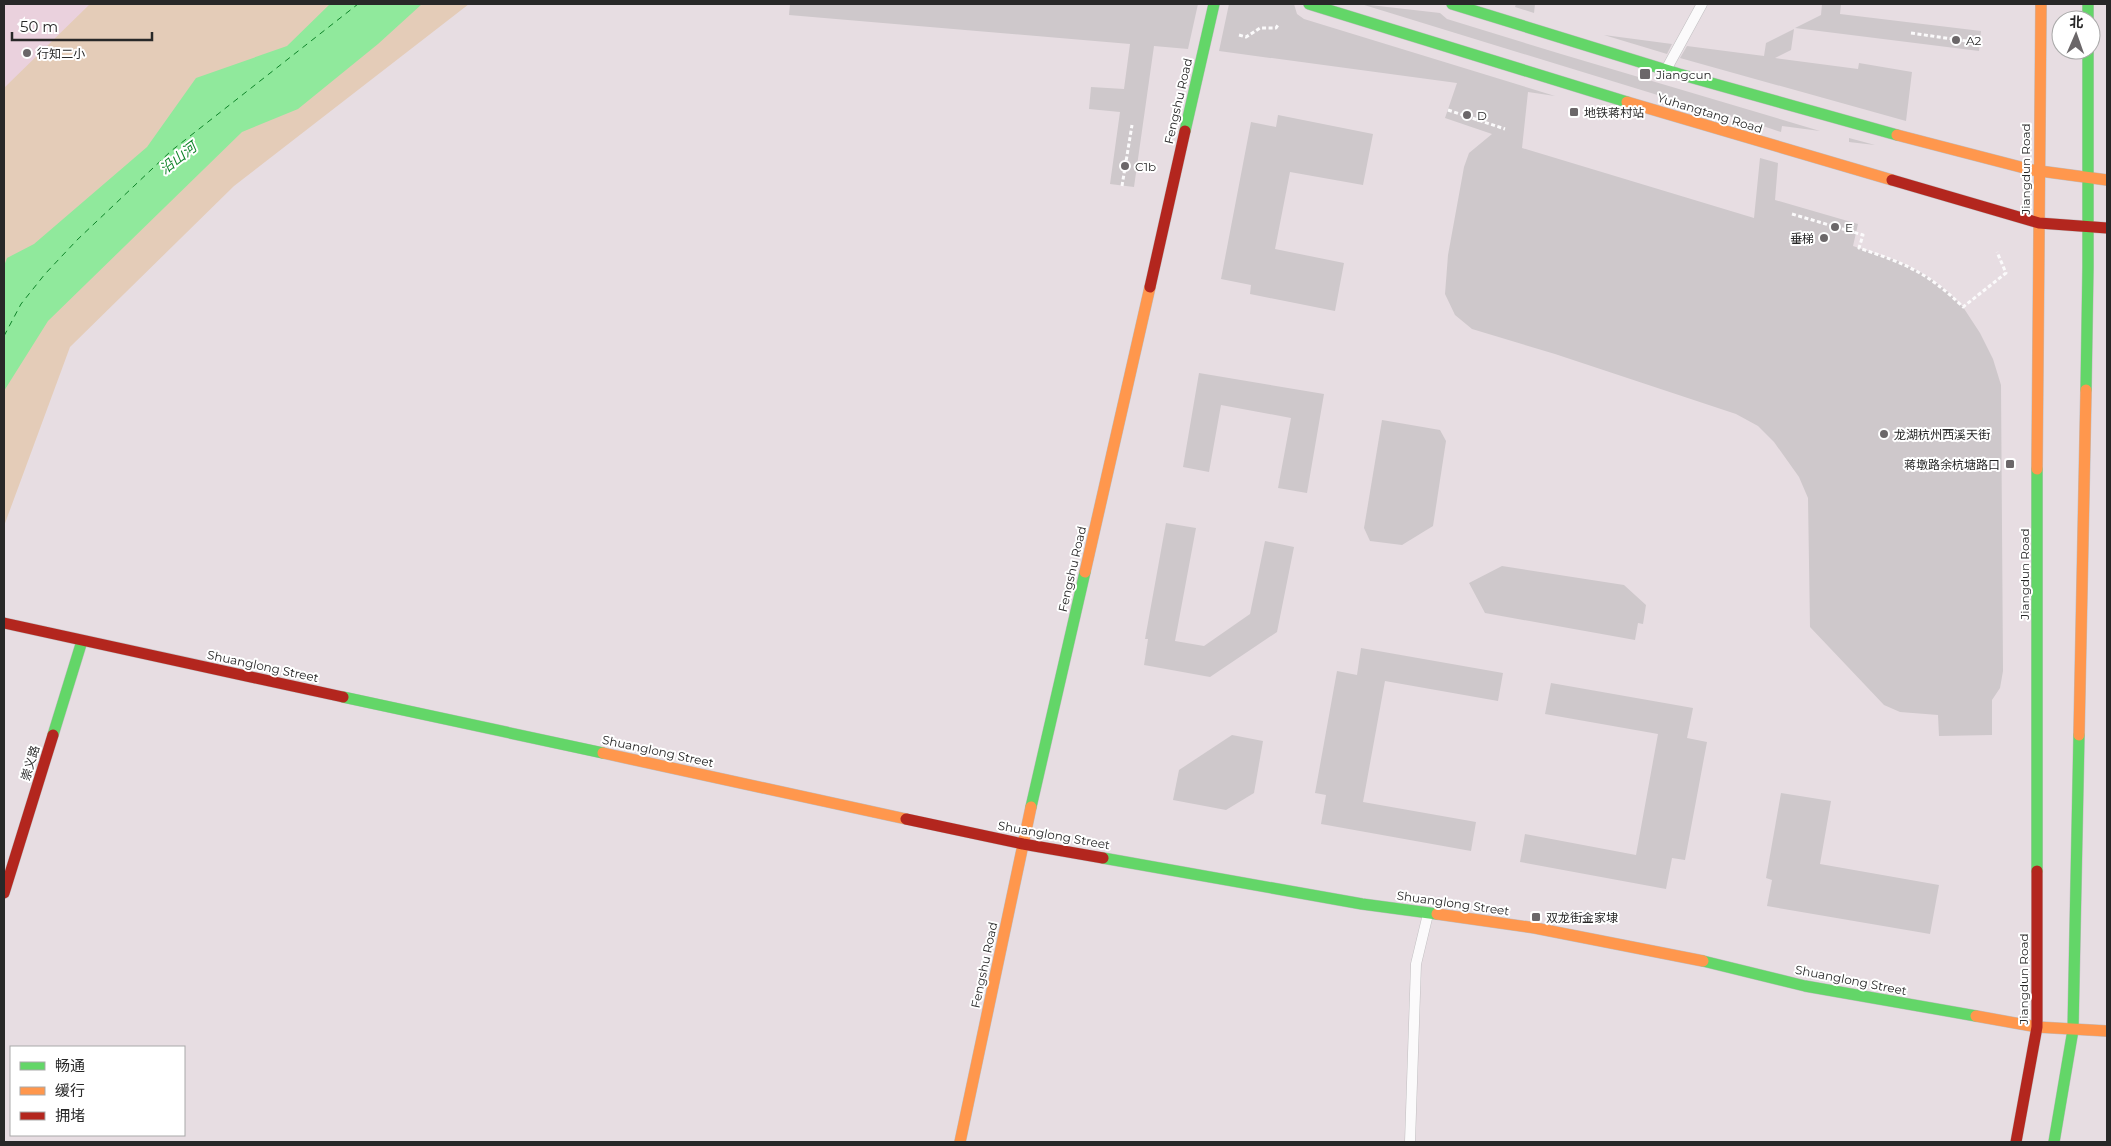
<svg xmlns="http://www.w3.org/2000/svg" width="2111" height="1146" font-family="Montserrat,'Noto Sans SC',sans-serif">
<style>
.education{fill:#ead1dd}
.green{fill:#e4ccb8}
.water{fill:#90e99c}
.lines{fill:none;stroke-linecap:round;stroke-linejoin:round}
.ferry{stroke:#0e8328;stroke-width:1;stroke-dasharray:6 5;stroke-linecap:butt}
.building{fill:#cec8cb}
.lane-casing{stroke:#c0bec0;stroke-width:11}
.fast-casing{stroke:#c0bec0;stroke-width:12}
.slow-casing{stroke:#c0bec0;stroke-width:12}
.jam-casing{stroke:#c0bec0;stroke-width:12}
.path{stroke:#fbfafb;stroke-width:3;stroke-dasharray:4 2.5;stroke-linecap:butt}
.lane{stroke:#fbfafb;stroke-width:10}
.fast{stroke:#63d668;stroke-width:11}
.slow{stroke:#ff974d;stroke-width:11}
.jam{stroke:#b3261e;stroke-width:11}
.poi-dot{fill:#6b6769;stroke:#fff;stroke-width:2}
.labels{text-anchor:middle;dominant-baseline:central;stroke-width:4;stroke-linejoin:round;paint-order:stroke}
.poi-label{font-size:12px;fill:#282828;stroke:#fff;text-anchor:start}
.street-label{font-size:12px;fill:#282828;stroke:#fff}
.water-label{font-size:14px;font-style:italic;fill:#0e8328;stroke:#fff}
</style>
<rect width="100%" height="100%" fill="#e7dde2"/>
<polygon class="education" points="4,4 101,4 4,94"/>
<polygon class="green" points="90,4 469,4 234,186 70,347 4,526 4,88"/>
<polygon class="water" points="330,4 422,4 378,44 298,109 242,132 48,321 4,391 4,266 7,258 34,244 147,147 196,78 287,46"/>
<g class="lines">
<polyline class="ferry" points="4,336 21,304 45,274 77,240 171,151 358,4"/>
</g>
<g class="building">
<polygon points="790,4 1198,4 1188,49 1154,46 1134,187 1110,184 1120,112 1089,109 1091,87 1124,89 1130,44 789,15"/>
<polygon points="1229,4 1294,4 1297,14 1304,19 1555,96 1528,92 1522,148 1754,218 1760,158 1778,163 1775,200 1858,224 1853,246 1898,261 1924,274 1946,290 1963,307 1980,333 1993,359 2001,385 2003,671 2000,688 1992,700 1992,735 1939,736 1938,715 1900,712 1884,705 1810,627 1808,498 1799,477 1774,442 1758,426 1736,414 1555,354 1472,329 1455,315 1445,294 1448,255 1464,167 1469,153 1492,134 1445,118 1457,83 1219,51"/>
<polygon points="1361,4 1440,13 1447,19 1561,54 1820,131 1782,126 1781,132 1763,126 1763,123 1742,120 1713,112"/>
<polygon points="1516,4 1535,4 1534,13 1515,7"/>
<polygon points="1822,4 1841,4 1840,14 1981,31 1979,51 1795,28 1821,15"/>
<polygon points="1794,29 1791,50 1775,58 1858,69 1859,63 1912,72 1906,121 1680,58 1687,46 1764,56 1766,43"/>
<polygon points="1604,35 1672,44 1667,54"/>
<polygon points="1278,115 1373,134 1363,185 1290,172 1275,249 1344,263 1335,311 1250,294 1251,285 1221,279 1251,122 1276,127"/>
<polygon points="1849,138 1875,145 1849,142"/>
<polygon points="1199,373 1324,394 1307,493 1278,488 1291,418 1221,405 1209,472 1183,467"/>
<polygon points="1382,420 1440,430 1446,441 1433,526 1402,545 1370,541 1364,528"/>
<polygon points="1166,523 1196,528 1175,641 1204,646 1250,614 1265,541 1294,547 1277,632 1210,677 1144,665 1148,639 1145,639"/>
<polygon points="1502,566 1624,585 1646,605 1643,624 1638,623 1635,640 1485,613 1469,583"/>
<polygon points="1361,648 1503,673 1498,701 1385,681 1363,802 1476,822 1471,851 1321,824 1326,795 1315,793 1337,671 1357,675"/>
<polygon points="1551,683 1693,708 1687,738 1707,742 1685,860 1672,858 1666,889 1520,862 1525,834 1636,855 1658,734 1545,714"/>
<polygon points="1232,735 1263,741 1254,793 1226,810 1173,800 1179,770"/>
<polygon points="1781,793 1831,801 1820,864 1939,885 1930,934 1767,906 1772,880 1766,878"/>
</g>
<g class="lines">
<defs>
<g id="lane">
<polyline points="1667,68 1702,4"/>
<polyline points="1410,1142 1416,964 1428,914"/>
</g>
<g id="fast">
<polyline points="1309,4 1627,102"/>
<polyline points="1452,4 1679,74 1897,135"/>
<polyline points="2088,4 2088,20"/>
<polyline points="1185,131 1214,4"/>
<polyline points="2086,390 2088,267 2088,50"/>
<polyline points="2037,469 2037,871"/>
<polyline points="343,697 603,753"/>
<polyline points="53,735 82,641"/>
<polyline points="1031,807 1085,572"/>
<polyline points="1103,858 1362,904 1437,914"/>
<polyline points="1703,961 1805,986 1976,1016"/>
<polyline points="2054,1142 2073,1030 2079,735"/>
</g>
<g id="slow">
<polyline points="1627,102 1892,180"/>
<polyline points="1897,135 2032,170 2107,180"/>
<polyline points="2037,469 2041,4"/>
<polyline points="1085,572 1150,287"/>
<polyline points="2079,735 2086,390"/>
<polyline points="603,753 906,819"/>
<polyline points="1437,914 1535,928 1703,961"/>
<polyline points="1976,1016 2037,1027 2107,1031"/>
<polyline points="960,1142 1031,807"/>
</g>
<g id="jam">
<polyline points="1892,180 2039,223 2107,228"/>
<polyline points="1150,287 1185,131"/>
<polyline points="4,623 343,697"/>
<polyline points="906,819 1023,844 1103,858"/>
<polyline points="4,893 53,735"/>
<polyline points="2016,1142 2037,1027 2037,871"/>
</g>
</defs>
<use href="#lane" class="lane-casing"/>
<use href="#fast" class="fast-casing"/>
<use href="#slow" class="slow-casing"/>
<use href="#jam" class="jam-casing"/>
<g class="path">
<polyline points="1911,33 1980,43"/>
<polyline points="1239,35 1246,37 1260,28 1276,28 1278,25"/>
<polyline points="1448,110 1505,129"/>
<polyline points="1122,186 1132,125"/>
<path d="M1792 214 1863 235 1859 248C1906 264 1927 272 1963 307L2006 273 1997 252"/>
</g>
<use href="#lane" class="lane"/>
<use href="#fast" class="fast"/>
<use href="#slow" class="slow"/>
<use href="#jam" class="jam"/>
</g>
<g class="poi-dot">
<circle cx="1956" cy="40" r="5"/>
<circle cx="27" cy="53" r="5"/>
<rect x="1639" y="68" width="12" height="12" rx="2.5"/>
<rect x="1569" y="107" width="10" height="10" rx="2.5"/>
<circle cx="1467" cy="115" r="5"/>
<circle cx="1125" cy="166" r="5"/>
<circle cx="1835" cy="227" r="5"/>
<circle cx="1824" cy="238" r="5"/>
<circle cx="1884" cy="434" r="5"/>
<rect x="2005" y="459" width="10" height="10" rx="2.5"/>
<rect x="1531" y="912" width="10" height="10" rx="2.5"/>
</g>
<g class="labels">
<g class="poi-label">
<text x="1966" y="40">A2</text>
<text x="37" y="53">行知二小</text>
<text x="1656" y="74">Jiangcun</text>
<text x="1584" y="112">地铁蒋村站</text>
<text x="1477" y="115">D</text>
<text x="1135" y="166">C1b</text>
<text x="1845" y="227">E</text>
<text x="1814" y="238" text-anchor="end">垂梯</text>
<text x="1894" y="434">龙湖杭州西溪天街</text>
<text x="2000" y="464" text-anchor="end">蒋墩路余杭塘路口</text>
<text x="1546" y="917">双龙街金家埭</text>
</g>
<g class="street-label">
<text transform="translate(1178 101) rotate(-77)">Fengshu Road</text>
<text transform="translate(1710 113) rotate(17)">Yuhangtang Road</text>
<text transform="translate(2025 169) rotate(-90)">Jiangdun Road</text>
<text transform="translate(1072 569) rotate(-77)">Fengshu Road</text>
<text transform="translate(2024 574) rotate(-90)">Jiangdun Road</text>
<text transform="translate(263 666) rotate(12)">Shuanglong Street</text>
<text transform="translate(658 751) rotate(12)">Shuanglong Street</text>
<text transform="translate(30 763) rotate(-73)">崇义路</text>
<text transform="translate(1054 835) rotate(10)">Shuanglong Street</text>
<text transform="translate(1453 903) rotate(8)">Shuanglong Street</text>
<text transform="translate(984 965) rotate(-78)">Fengshu Road</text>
<text transform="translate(2023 979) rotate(-90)">Jiangdun Road</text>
<text transform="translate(1851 980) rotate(11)">Shuanglong Street</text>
</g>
<g class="water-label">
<text transform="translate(178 158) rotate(-38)">沿山河</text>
</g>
</g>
<rect width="2111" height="1146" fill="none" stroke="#282828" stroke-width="10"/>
<rect x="10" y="1046" width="175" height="90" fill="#ffffff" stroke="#a9a9a9"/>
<rect x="20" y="1062" width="25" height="8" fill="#63d668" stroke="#a9a9a9"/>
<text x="55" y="1071" font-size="15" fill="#282828">畅通</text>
<rect x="20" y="1087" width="25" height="8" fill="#ff974d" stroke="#a9a9a9"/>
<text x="55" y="1096" font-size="15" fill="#282828">缓行</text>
<rect x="20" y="1112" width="25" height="8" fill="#b3261e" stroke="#a9a9a9"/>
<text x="55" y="1121" font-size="15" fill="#282828">拥堵</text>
<g transform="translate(2076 35) rotate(2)"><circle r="24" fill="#ffffff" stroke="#a9a9a9"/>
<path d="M0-4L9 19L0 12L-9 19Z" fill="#6b6769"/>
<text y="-8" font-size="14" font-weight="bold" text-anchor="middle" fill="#282828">北</text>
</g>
<path d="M12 32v8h140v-8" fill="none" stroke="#282828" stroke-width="2.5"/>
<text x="20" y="32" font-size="15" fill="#282828" stroke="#ffffff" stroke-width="4" paint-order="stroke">50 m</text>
</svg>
